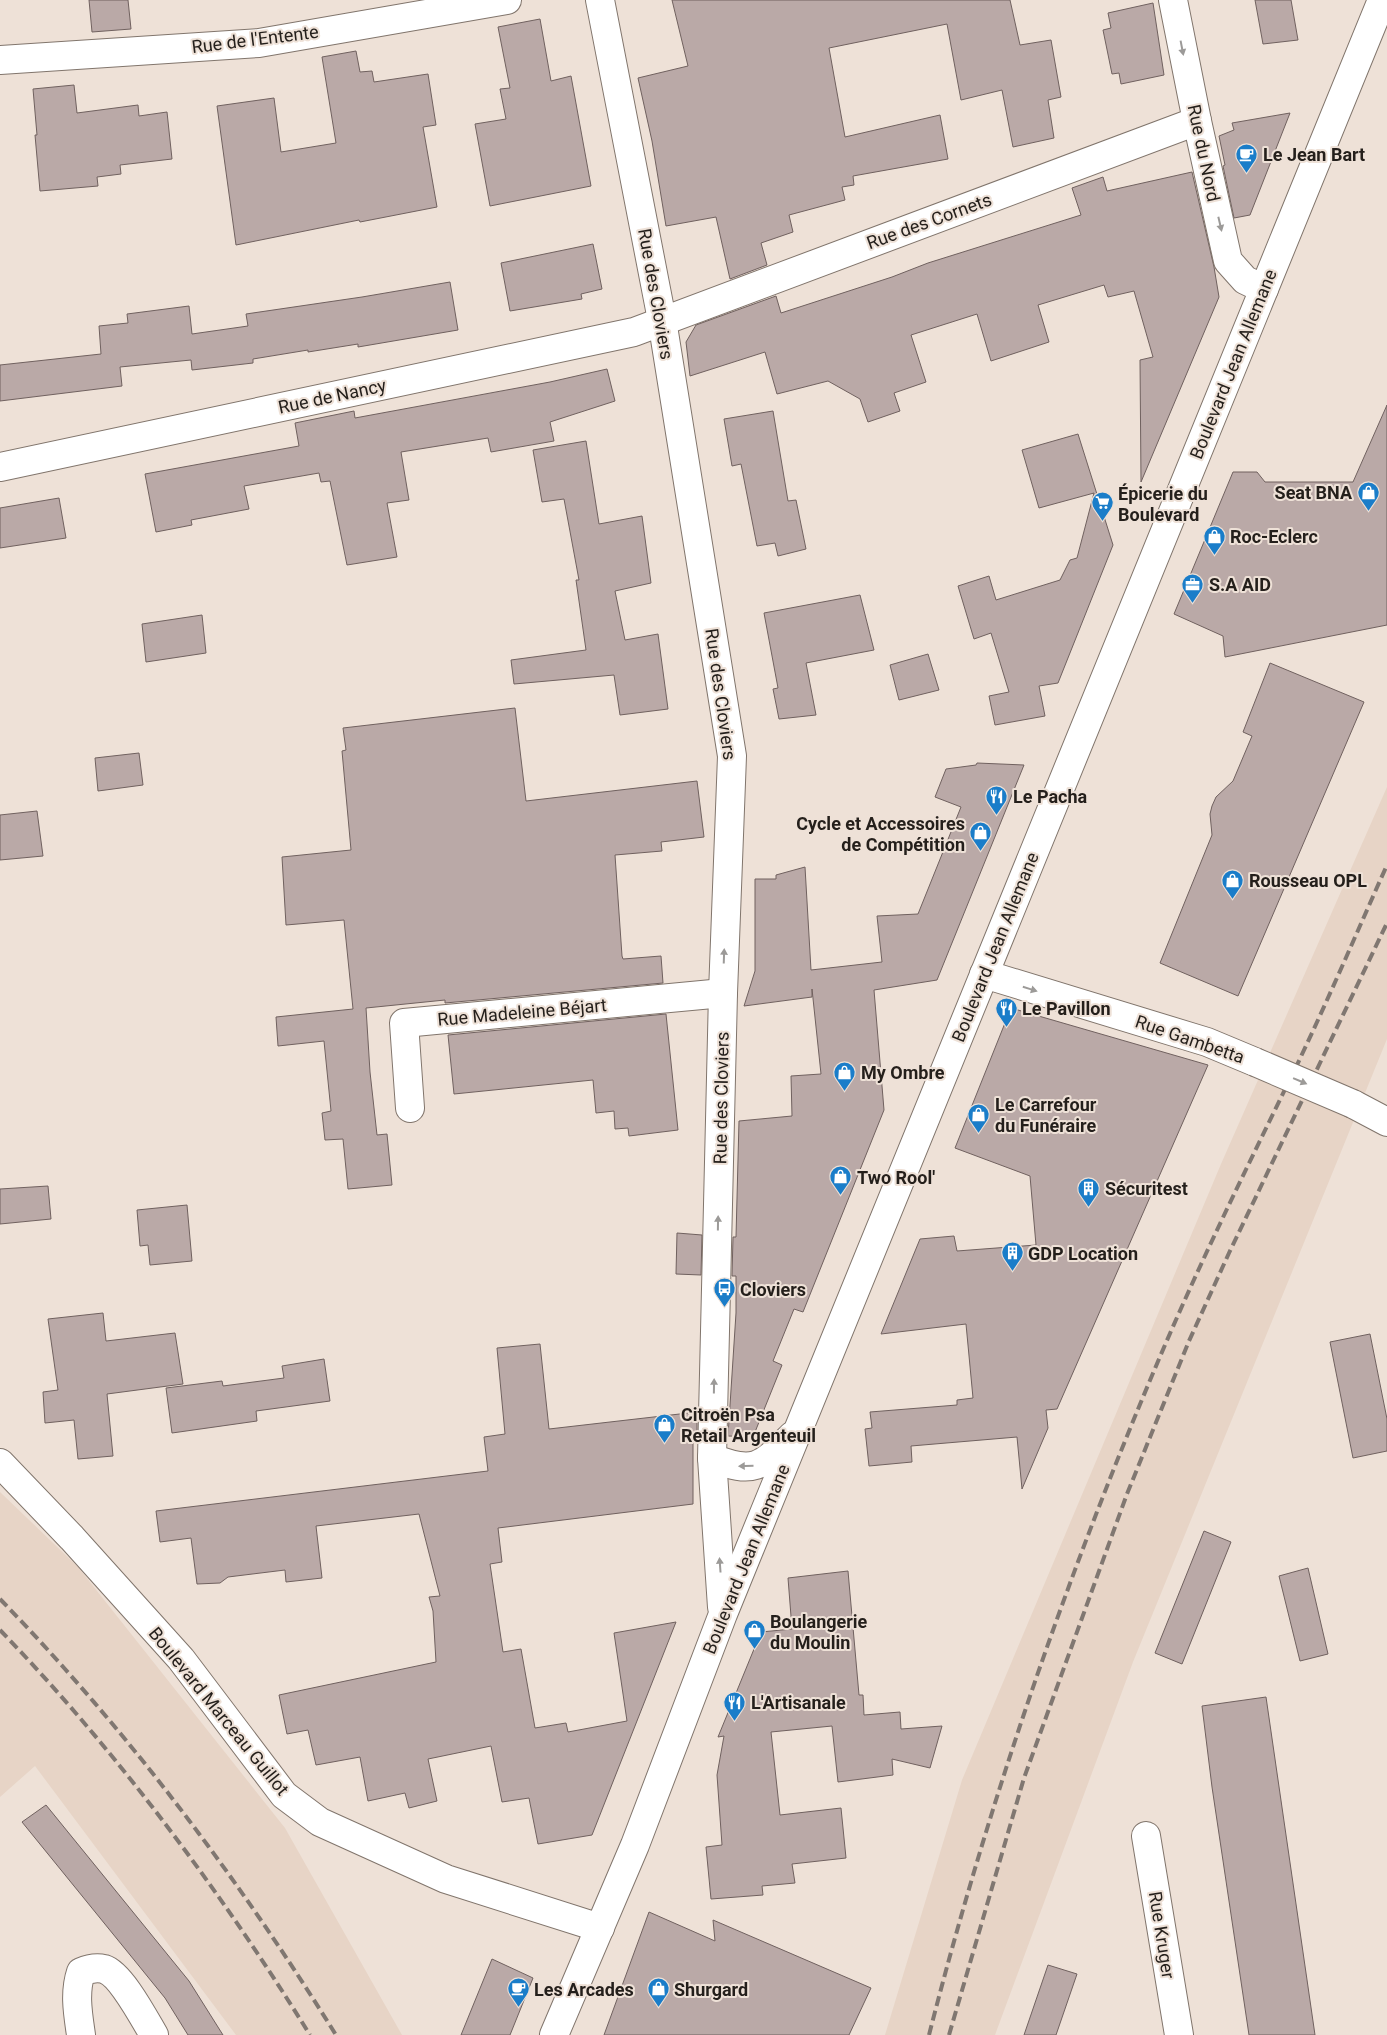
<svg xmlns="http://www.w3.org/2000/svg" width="1387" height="2035" font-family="Roboto,sans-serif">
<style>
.built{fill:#e7d4c6}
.building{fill:#baa9a7;stroke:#70615f}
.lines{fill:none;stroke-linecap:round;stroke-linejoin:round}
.street-casing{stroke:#81756c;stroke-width:30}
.secondary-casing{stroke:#81756c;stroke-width:30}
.street{stroke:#fff;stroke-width:28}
.secondary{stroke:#fff;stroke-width:28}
.rail{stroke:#807771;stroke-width:4;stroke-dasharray:10 5;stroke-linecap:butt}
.street-bridge-casing{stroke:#81756c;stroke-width:30;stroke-linecap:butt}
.street-bridge{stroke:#fff;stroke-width:28}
.oneway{fill:#9c9a98}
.labels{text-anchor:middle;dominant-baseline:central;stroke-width:4;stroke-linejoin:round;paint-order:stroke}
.street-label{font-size:18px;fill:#241f1b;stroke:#eee1d7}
.poi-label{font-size:18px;font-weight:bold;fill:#241f1b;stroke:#eee1d7;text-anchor:start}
</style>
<rect width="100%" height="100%" fill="#eee1d7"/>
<g class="built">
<polygon points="1387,787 1387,1039 1133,1662 995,2035 885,2035 962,1780 1221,1164"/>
<polygon points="0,1492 78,1567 285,1828 402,2035 236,2035 35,1766 0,1797"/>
</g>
<g class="building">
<polygon points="89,0 128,0 131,29 92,32"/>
<polygon points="672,0 1010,0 1020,45 1051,40 1061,97 1048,100 1054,138 1013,147 1002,90 961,100 947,24 829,48 845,137 940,115 948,159 853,176 854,185 842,187 845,200 789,215 793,232 761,243 767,265 730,279 716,217 666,226 652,141 638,78 688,66"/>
<polygon points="1255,0 1291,0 1298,40 1263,44"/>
<polygon points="1153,3 1164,75 1121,84 1119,73 1112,74 1103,30 1111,28 1108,13"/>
<polygon points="540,19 551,81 571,76 591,186 490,206 475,124 506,119 500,89 510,88 498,27"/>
<polygon points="356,51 360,72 372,71 374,82 428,74 436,125 423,127 437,207 360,222 359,220 236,245 217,106 274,98 281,152 336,143 322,57"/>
<polygon points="74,85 77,113 138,105 139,116 167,112 172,159 120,165 121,174 97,177 98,186 40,191 35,135 37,135 33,89"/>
<polygon points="1290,113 1250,215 1234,218 1223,166 1225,165 1219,136 1234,130 1232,123"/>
<polygon points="1192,172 1214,267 1219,297 1141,482 1140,360 1153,357 1134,291 1108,297 1104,285 1038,305 1049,342 991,361 977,314 911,335 926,382 894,393 900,411 868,422 860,399 828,381 777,394 765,352 690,376 686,342 696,325 776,296 781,313 892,277 928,263 1081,215 1072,188 1103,177 1107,191"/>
<polygon points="593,244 602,289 581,294 582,299 510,311 501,263"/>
<polygon points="450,282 458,330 358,347 358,344 308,352 308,350 253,359 253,363 192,370 191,360 120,367 122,386 0,401 0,365 101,354 99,326 128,323 127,314 189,306 192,334 248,326 246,314 362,297"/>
<polygon points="607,369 615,401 550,422 554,441 491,452 488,438 401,452 409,500 387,503 397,557 347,565 330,481 321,482 319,473 244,486 249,509 191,520 192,525 156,532 145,474 299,446 295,423 354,411 355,418 550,382"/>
<polygon points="1387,405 1387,625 1225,657 1223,636 1174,614 1233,472 1257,472 1265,482 1353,482"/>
<polygon points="773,411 788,501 796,500 806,549 778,556 775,543 757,546 741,464 732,466 724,419"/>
<polygon points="1078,434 1113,545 1058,683 1039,686 1045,716 995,725 989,696 1009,692 991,633 974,639 958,586 989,576 996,600 1060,580 1070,560 1077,558 1094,493 1039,508 1022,450"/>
<polygon points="586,441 599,524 642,516 651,583 615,591 625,640 658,634 668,709 620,715 614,675 514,684 511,660 586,650 576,580 579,580 564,499 542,502 533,450"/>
<polygon points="59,498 66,538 0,548 0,508"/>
<polygon points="860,595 874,650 806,663 816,715 779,719 773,689 778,688 764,613"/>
<polygon points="202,615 206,653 146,662 142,624"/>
<polygon points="928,654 939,690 899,700 890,665"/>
<polygon points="1270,663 1364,702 1238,996 1160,963 1212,835 1210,814 1212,806 1216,797 1233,781 1252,736 1243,732"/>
<polygon points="515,708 526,801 697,781 704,837 661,842 662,851 615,855 622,956 623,959 661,956 663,983 445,1003 445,1000 366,1008 370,1072 377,1135 387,1134 392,1185 348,1189 343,1139 325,1140 322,1113 331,1111 324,1041 278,1046 276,1017 353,1009 344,920 286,925 282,857 351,850 342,751 346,750 343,728"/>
<polygon points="139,753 143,785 98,791 95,758"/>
<polygon points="977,763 1024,765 937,980 874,990 884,1110 803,1312 794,1309 773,1361 782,1365 753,1437 728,1436 736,1313 736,1276 732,1276 733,1237 736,1237 739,1121 792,1116 791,1076 821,1074 812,989 812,997 744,1006 755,971 755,879 776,879 776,875 805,867 811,970 882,962 877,916 918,914 961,807 935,797 946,769 976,765"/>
<polygon points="37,811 43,856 0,860 0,815"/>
<polygon points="1011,1008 1208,1065 1057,1409 1046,1410 1048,1428 1022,1489 1017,1437 911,1446 912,1462 869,1466 865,1429 872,1428 870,1412 957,1405 957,1400 973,1398 966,1324 881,1334 920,1239 954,1236 957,1251 1036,1245 1030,1176 955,1148"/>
<polygon points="666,1014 678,1130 629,1136 628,1128 615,1129 614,1111 596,1113 593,1080 454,1094 448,1035"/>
<polygon points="48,1186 51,1219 0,1224 0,1189"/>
<polygon points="187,1205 192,1261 150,1265 148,1245 140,1246 137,1210"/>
<polygon points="677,1233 702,1235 701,1275 676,1274"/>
<polygon points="103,1313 106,1341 175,1333 183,1384 107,1394 113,1456 78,1459 74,1420 45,1423 43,1392 58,1390 48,1319"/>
<polygon points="1370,1334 1387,1419 1387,1451 1353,1458 1330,1342"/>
<polygon points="540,1344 549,1429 697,1412 697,1434 693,1434 693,1504 498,1528 502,1562 490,1564 503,1652 521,1649 535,1728 566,1723 568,1732 627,1721 614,1633 676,1622 592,1835 538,1844 529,1798 502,1802 491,1746 428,1759 437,1801 409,1808 405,1793 368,1801 360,1757 316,1765 308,1730 287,1734 279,1695 436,1662 433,1611 429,1597 440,1596 419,1514 316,1526 322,1578 286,1582 285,1570 228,1577 220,1583 197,1584 191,1538 160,1542 156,1511 488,1471 484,1437 505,1434 497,1348"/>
<polygon points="324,1359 330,1401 256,1411 257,1421 172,1433 166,1388 222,1381 223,1386 284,1378 282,1366"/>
<polygon points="1204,1531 1231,1542 1182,1664 1155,1653"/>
<polygon points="1308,1568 1328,1654 1300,1661 1279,1576"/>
<polygon points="848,1571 859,1695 863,1695 864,1715 900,1712 901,1729 942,1726 930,1768 892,1759 893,1775 838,1782 832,1726 771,1732 780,1815 841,1808 846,1858 792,1864 795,1883 762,1886 763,1895 711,1899 706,1847 722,1845 717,1775 724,1736 718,1737 761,1632 792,1629 788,1578"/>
<polygon points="1266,1697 1315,2035 1249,2035 1212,1787 1202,1706"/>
<polygon points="46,1805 189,1981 223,2035 188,2035 165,1998 22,1822"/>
<polygon points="649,1912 715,1941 713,1920 871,1988 849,2035 604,2035"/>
<polygon points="492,1959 533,1978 510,2035 461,2035"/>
<polygon points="1048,1965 1077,1974 1056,2035 1024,2035"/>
</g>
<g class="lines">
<defs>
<g id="street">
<polyline points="0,60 259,43 507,0"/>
<polyline points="0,467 634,332 1197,121"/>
<polyline points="984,974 1207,1042 1255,1062"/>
<polyline points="1353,1104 1387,1122"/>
<polyline points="410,1108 404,1023 723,993"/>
<polyline points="1146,1836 1179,2035"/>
<path d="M81 2035C78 2014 74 1993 81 1972 88 1969 96 1967 104 1969 121 1974 145 2020 154 2035"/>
</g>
<g id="secondary">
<polyline points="600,0 662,320 732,756 723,993 712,1458 722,1607"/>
<polyline points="1173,0 1197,121 1228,261 1245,280 1264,289"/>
<path d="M712 1458C755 1475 762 1466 792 1436"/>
<polyline points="0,1463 72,1538 181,1659 284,1795 320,1822 446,1879 600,1928"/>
<polyline points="554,2035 635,1845 723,1614 1382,0"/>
</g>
</defs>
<use href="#street" class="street-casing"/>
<use href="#secondary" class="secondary-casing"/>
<use href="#street" class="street"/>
<use href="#secondary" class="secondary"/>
<g class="rail">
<path d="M0 1599C128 1731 239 1879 336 2035"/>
<path d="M0 1630C116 1750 222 1893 310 2035"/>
<path d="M929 2035C988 1804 1066 1578 1159 1359 1201 1260 1249 1163 1296 1067 1328 1000 1357 932 1387 865"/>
<polyline points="949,2035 1024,1778 1127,1494 1189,1341 1229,1253 1387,923"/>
</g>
<defs>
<polyline id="street-bridge" points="1255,1062 1353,1104"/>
</defs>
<use href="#street-bridge" class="street-bridge-casing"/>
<use href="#street-bridge" class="street-bridge"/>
</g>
<defs><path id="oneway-solid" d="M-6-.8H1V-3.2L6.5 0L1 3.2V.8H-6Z" transform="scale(1.25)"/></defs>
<g class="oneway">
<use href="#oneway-solid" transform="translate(1182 48) rotate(79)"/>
<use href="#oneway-solid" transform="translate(1220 224) rotate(77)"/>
<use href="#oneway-solid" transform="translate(724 956) rotate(-88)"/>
<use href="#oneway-solid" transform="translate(1030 989) rotate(17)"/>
<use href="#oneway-solid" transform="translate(1300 1081) rotate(23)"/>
<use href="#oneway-solid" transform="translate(718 1223) rotate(-89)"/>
<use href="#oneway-solid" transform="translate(714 1386) rotate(-89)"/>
<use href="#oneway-solid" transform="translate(746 1466) rotate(179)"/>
<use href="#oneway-solid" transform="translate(720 1565) rotate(-94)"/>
</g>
<defs>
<symbol id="cafe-pin" viewBox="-11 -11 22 30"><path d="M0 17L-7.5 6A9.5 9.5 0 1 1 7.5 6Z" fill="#1a7dc9" stroke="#eee1d7"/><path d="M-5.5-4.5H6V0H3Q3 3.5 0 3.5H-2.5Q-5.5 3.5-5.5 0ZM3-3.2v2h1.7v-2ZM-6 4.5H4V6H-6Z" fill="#fff"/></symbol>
<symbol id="shop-pin" viewBox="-11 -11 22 30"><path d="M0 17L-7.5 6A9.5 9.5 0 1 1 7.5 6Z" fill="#1a7dc9" stroke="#eee1d7"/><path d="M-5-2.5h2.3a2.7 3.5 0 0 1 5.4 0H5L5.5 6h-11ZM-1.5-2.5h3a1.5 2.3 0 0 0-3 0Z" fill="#fff"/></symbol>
<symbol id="supermarket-pin" viewBox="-11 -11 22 30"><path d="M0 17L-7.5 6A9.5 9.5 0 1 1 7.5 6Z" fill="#1a7dc9" stroke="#eee1d7"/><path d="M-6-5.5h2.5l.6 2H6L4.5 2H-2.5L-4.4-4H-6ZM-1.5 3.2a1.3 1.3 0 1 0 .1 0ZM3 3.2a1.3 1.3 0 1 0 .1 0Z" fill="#fff"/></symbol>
<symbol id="office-pin" viewBox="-11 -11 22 30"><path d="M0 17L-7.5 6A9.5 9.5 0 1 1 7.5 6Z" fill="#1a7dc9" stroke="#eee1d7"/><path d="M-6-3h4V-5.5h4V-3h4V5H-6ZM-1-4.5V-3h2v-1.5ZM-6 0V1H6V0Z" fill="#fff"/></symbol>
<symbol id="restaurant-pin" viewBox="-11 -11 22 30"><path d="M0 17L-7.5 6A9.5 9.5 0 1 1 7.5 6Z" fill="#1a7dc9" stroke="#eee1d7"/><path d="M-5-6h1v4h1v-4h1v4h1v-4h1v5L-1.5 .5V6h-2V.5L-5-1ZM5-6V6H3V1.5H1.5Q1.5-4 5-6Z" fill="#fff"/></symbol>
<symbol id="building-pin" viewBox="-11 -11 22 30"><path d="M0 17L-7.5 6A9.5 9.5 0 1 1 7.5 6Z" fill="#1a7dc9" stroke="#eee1d7"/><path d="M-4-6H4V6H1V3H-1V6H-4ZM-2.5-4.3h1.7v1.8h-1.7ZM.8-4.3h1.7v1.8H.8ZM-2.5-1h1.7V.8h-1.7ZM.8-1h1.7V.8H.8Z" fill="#fff"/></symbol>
<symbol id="bus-pin" viewBox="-11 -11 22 30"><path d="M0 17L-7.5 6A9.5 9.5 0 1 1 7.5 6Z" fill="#1a7dc9" stroke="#eee1d7"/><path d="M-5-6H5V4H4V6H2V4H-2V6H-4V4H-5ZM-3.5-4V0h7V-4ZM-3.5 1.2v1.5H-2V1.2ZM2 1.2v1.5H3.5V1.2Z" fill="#fff"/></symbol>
</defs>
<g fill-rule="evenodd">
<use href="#cafe-pin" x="1234" y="142" width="25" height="34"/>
<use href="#shop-pin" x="1356" y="480" width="25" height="34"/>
<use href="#supermarket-pin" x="1090" y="490" width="25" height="34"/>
<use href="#shop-pin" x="1202" y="524" width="25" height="34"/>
<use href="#office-pin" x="1180" y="572" width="25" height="34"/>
<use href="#restaurant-pin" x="984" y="784" width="25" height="34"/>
<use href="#shop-pin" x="968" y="820" width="25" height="34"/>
<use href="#shop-pin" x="1220" y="868" width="25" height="34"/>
<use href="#restaurant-pin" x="994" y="996" width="25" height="34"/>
<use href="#shop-pin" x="832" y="1060" width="25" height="34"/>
<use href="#shop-pin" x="966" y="1102" width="25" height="34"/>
<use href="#shop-pin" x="828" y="1164" width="25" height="34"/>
<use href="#building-pin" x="1076" y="1176" width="25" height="34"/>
<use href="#building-pin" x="1000" y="1240" width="25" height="34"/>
<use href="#bus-pin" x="712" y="1276" width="25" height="34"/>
<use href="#shop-pin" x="652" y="1412" width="25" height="34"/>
<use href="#shop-pin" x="742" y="1618" width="25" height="34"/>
<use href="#restaurant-pin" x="722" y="1690" width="25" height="34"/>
<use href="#cafe-pin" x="506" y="1976" width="25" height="34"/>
<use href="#shop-pin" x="646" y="1976" width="25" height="34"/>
</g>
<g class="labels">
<g class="street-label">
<text transform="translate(255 39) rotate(-7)">Rue de l'Entente</text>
<text transform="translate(1204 153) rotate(78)">Rue du Nord</text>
<text transform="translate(929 221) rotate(-20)">Rue des Cornets</text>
<text transform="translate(656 294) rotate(80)">Rue des Cloviers</text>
<text transform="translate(1233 364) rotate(-68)">Boulevard Jean Allemane</text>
<text transform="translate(332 396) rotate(-12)">Rue de Nancy</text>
<text transform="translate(721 694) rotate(82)">Rue des Cloviers</text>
<text transform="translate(995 947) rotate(-68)">Boulevard Jean Allemane</text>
<text transform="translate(522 1012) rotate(-5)">Rue Madeleine Béjart</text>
<text transform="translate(1190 1039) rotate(19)">Rue Gambetta</text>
<text transform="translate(721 1098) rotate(-89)">Rue des Cloviers</text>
<text transform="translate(746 1559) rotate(-68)">Boulevard Jean Allemane</text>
<text transform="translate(219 1711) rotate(51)">Boulevard Marceau Guillot</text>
<text transform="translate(1162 1935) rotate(81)">Rue Kruger</text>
</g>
<g class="poi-label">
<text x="1263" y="154">Le Jean Bart</text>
<text x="1352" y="492" text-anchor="end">Seat BNA</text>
<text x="1118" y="493">Épicerie du<tspan x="1118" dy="21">Boulevard</tspan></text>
<text x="1230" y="536">Roc-Eclerc</text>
<text x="1209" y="584">S.A AID</text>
<text x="1013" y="796">Le Pacha</text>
<text x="965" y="823" text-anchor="end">Cycle et Accessoires<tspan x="965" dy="21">de Compétition</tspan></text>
<text x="1249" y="880">Rousseau OPL</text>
<text x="1022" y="1008">Le Pavillon</text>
<text x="861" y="1072">My Ombre</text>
<text x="995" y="1104">Le Carrefour<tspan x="995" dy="21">du Funéraire</tspan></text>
<text x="857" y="1177">Two Rool'</text>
<text x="1105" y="1188">Sécuritest</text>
<text x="1028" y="1253">GDP Location</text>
<text x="740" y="1289">Cloviers</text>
<text x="681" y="1414">Citroën Psa<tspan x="681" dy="21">Retail Argenteuil</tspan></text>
<text x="770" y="1621">Boulangerie<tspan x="770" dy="21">du Moulin</tspan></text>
<text x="751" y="1702">L'Artisanale</text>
<text x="534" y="1989">Les Arcades</text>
<text x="674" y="1989">Shurgard</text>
</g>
</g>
</svg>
